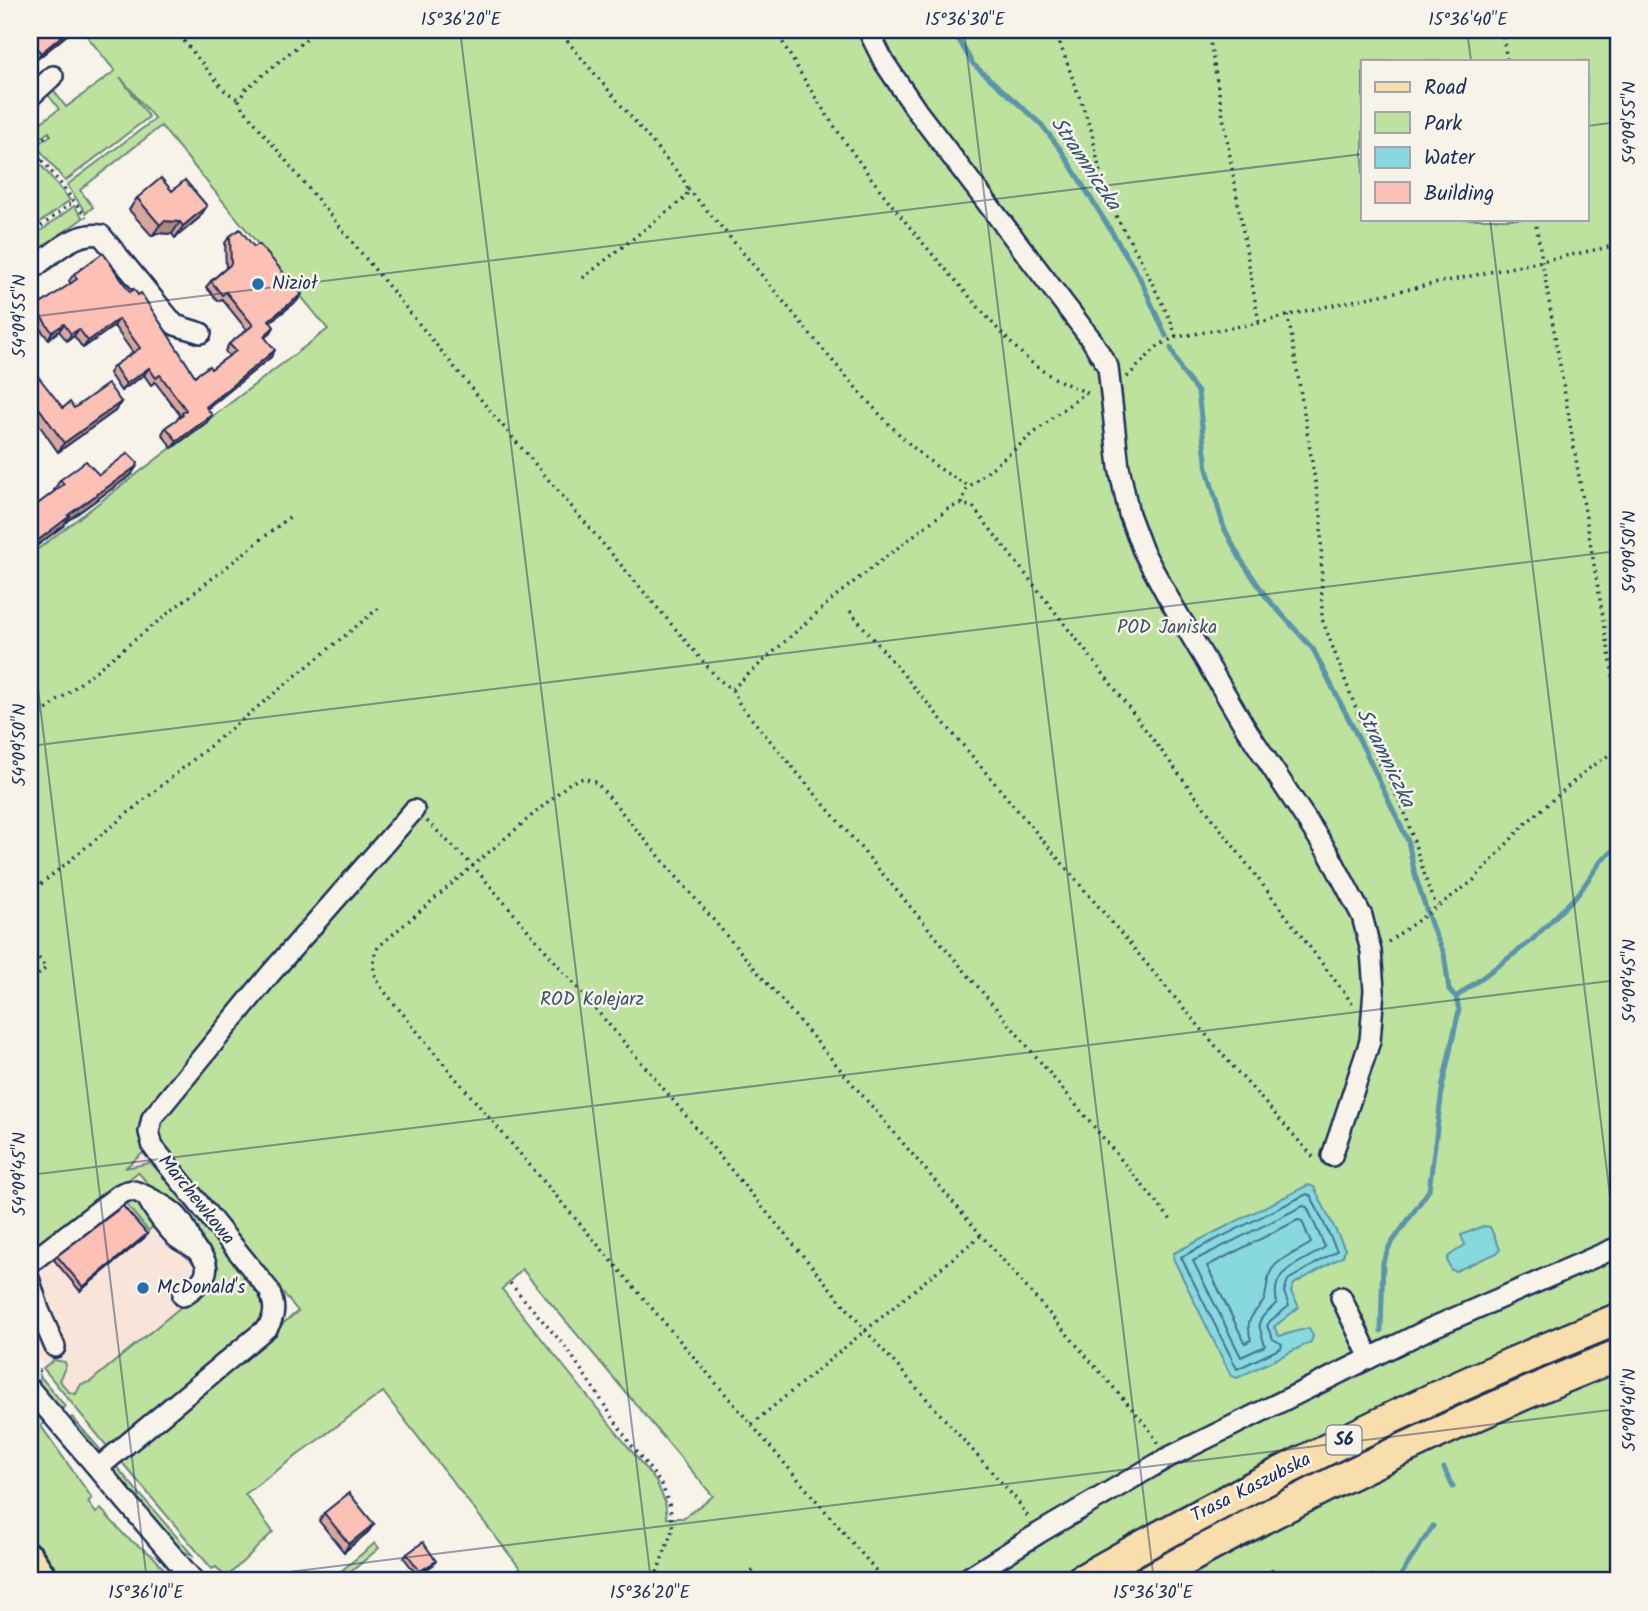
<svg xmlns="http://www.w3.org/2000/svg" width="1648" height="1611" font-family="Kalam,sans-serif">
<style>
.built{fill:#f8e4d8}
.green{fill:#bce29d;stroke:#6c887e;stroke-width:2;fill-rule:evenodd}
.water{fill:#88d9de;stroke:#5c95ab;stroke-width:2}
.lines{fill:none;stroke-linecap:round;stroke-linejoin:round}
.shore{stroke:#477391;stroke-width:2}
.stream{stroke:#5c95ab;stroke-width:5}
.minor-casing{stroke:#1b2f5e;stroke-width:24}
.major-casing{stroke:#1b2f5e;stroke-width:30}
.highway-casing{stroke:#1b2f5e;stroke-width:35}
.path{stroke:#1b2f5e;stroke-width:3.5;stroke-dasharray:2 5;stroke-linecap:butt}
.minor{stroke:#f7f3e8;stroke-width:19}
.major{stroke:#f8deab;stroke-width:24}
.highway{stroke:#f8deab;stroke-width:30}
.wall{fill:#d9a69b;stroke:#1b2f5e;stroke-width:2}
.shaded-wall{fill:#b0877e;stroke:#1b2f5e;stroke-width:2}
.building{fill:#fcc1b4;stroke:#1b2f5e;stroke-width:2}
.ticks{fill:none;stroke:#1b2f5e;stroke-width:2;stroke-opacity:0.45}
.poi-dot{fill:#1f6fb2;stroke:#f7f3e8;stroke-width:2.5}
.labels{text-anchor:middle;dominant-baseline:central;stroke-width:5;stroke-linejoin:round;paint-order:stroke}
.shield{fill:#f7f3e8;stroke:#5d6a87;stroke-width:2}
.shield-label{font-size:18px;font-weight:bold;fill:#1b2f5e}
.poi-label{font-size:19px;fill:#1b2f5e;stroke:#f7f3e8;text-anchor:start}
.park-label{font-size:19px;fill:#3b536b;stroke:#f7f3e8}
.street-label{font-size:19px;fill:#1b2f5e;stroke:#f7f3e8}
.water-label{font-size:21px;font-style:italic;fill:#315178;stroke:#f7f3e8}
.neatline{fill:none;stroke:#1b2f5e;stroke-width:2.5}
.ticks-label{font-size:18px;text-anchor:middle;fill:#1b2f5e}
</style>
<rect width="100%" height="100%" fill="#f7f3e8"/>
<filter id="ink" filterUnits="userSpaceOnUse"><feTurbulence type="fractalNoise" baseFrequency=".0143" numOctaves="2"/><feDisplacementMap in="SourceGraphic" scale="14" xChannelSelector="R" yChannelSelector="G"/><feConvolveMatrix kernelMatrix="1 2 1 2 8 2 1 2 1" color-interpolation-filters="sRGB"/></filter>
<g filter="url(#ink)">
<polygon class="built" points="146,1150 267,1301 101,1434 30,1349 30,1246"/>
<g class="green">
<path d="M82 30H1618V1581H530L383 1392 245 1494 273 1532 225 1579 226 1581H222L223 1574 216 1567 212 1569 120 1460 298 1311 157 1140 160 1121 275 982 426 810 414 799 331 892 152 1106 150 1147 125 1168 150 1163 165 1174 267 1301V1319L112 1446 106 1445 43 1368 54 1360 65 1362 66 1366 59 1380 69 1392 76 1394 81 1384 90 1382 211 1282 155 1192 138 1172 78 1222 30 1253V555L328 329 161 126 80 190 93 207 86 213 67 185 155 119 120 77 149 117 65 181 36 145 51 135 49 132 33 143 30 139V128L32 129 59 109 46 92 50 86 66 107 115 71ZM1363 61H1587V219H1363ZM522 1269 713 1496 683 1518H667L665 1502 657 1483 502 1289Z"/>
<polygon points="41,165 70,200 30,230 30,173"/>
<polygon points="74,206 83,218 30,257 30,239"/>
<polygon points="133,1196 158,1222 148,1231 122,1199"/>
<polygon points="39,1375 65,1406 60,1411 40,1387"/>
<polygon points="30,1402 46,1421 41,1426 92,1498 88,1502 96,1513 101,1509 126,1537 153,1556 174,1581 61,1581 30,1538"/>
<polygon points="72,1417 104,1454 96,1454 68,1420"/>
<polygon points="114,1464 194,1557 176,1547 112,1472"/>
<polygon points="375,1543 379,1548 340,1581 329,1581"/>
</g>
<g class="water">
<polygon points="1308,1185 1314,1187 1345,1249 1343,1256 1294,1284 1291,1292 1299,1307 1274,1327 1279,1336 1309,1328 1313,1336 1311,1342 1237,1378 1231,1376 1173,1258 1174,1253"/>
<polygon points="1484,1226 1490,1227 1500,1249 1497,1253 1456,1271 1451,1270 1447,1260 1449,1256 1465,1245 1461,1235"/>
</g>
<g class="lines">
<g class="shore">
<polygon points="1307,1194 1311,1196 1337,1251 1288,1280 1284,1292 1289,1306 1270,1321 1267,1326 1273,1339 1282,1344 1281,1348 1237,1369 1181,1257"/>
<path d="M1303 1206 1307 1207 1325 1247C1302 1265 1269 1267 1277 1303 1255 1323 1257 1318 1265 1346L1241 1357 1193 1261Z"/>
<path d="M1298 1220 1302 1221 1311 1243C1299 1252 1279 1257 1271 1271 1266 1280 1267 1297 1263 1302 1251 1317 1245 1319 1251 1340L1245 1343 1207 1266Z"/>
</g>
<g class="stream">
<polyline points="953,30 973,64 1041,124 1061,150 1139,276 1166,336"/>
<polyline points="1171,348 1182,372 1198,392 1207,469 1224,528 1241,560 1267,598 1313,649 1367,755 1408,841 1415,875 1432,927 1444,953 1449,990 1456,997 1459,1010 1443,1083 1429,1190 1389,1247 1383,1262 1381,1331"/>
<polyline points="1456,997 1530,942 1579,893 1601,861 1618,847"/>
<polyline points="1444,1468 1453,1487"/>
<polyline points="1397,1581 1433,1526"/>
</g>
<defs>
<g id="minor">
<polyline points="868,30 884,62 917,111 1091,339 1108,367 1119,467 1129,514 1143,551 1168,597 1245,727 1329,854 1362,916 1371,951 1374,990 1370,1041 1332,1156"/>
<polyline points="30,97 53,76"/>
<path d="M30 271C51 255 74 231 101 235L175 325 201 333"/>
<path d="M146 1196C154 1211 164 1225 176 1237 181 1242 189 1244 195 1249 219 1270 201 1283 183 1296"/>
<path d="M30 1263 120 1194C131 1188 136 1191 146 1196 174 1210 184 1217 194 1248"/>
<polyline points="30,1281 39,1310 55,1347"/>
<polyline points="1341,1297 1370,1358"/>
<polyline points="30,1389 194,1581"/>
<path d="M98 1468 268 1327C276 1314 275 1305 269 1290L153 1147 149 1132 152 1118 271 973 414 810"/>
<polyline points="963,1581 1039,1533 1167,1458 1429,1329 1618,1247"/>
</g>
<polyline id="major" points="30,1556 47,1581"/>
<g id="highway">
<path d="M1080 1581C1254 1482 1432 1393 1618 1319"/>
<path d="M1147 1581C1298 1496 1457 1420 1618 1355"/>
</g>
</defs>
<use href="#minor" class="minor-casing"/>
<use href="#major" class="major-casing"/>
<use href="#highway" class="highway-casing"/>
<g class="path">
<polyline points="175,30 225,91 239,100"/>
<polyline points="317,30 246,89 239,100 242,107 496,418 718,679 732,689 740,705 995,1007 1171,1220"/>
<polyline points="558,30 683,179 688,189 686,197 579,281"/>
<path d="M776 30C825 121 887 204 956 281 980 309 1004 338 1032 363 1049 377 1068 385 1088 393"/>
<polyline points="1055,30 1091,129 1102,182 1117,218 1141,260 1172,324 1176,337"/>
<polyline points="1208,30 1259,323"/>
<polyline points="1502,30 1507,61"/>
<polyline points="30,144 86,217"/>
<polyline points="32,146 50,134"/>
<polyline points="30,169 42,159"/>
<path d="M688 189C741 248 791 312 843 373 878 413 921 464 970 486"/>
<polyline points="1535,219 1618,705"/>
<polyline points="30,235 74,201"/>
<polyline points="1288,315 1321,517 1322,619 1369,743 1404,810 1432,898 1438,905"/>
<polyline points="1127,377 1159,345 1176,337 1259,323 1305,311 1618,245"/>
<polyline points="962,504 965,492 970,486 1062,410 1086,393"/>
<polyline points="850,611 1235,1069 1314,1158"/>
<polyline points="732,689 837,595 949,508 962,504 973,507 1102,672 1355,1007"/>
<polyline points="30,723 292,515"/>
<polyline points="427,821 473,866 641,1062 866,1331 1016,1499 1030,1520"/>
<polyline points="30,893 380,607"/>
<polyline points="1388,942 1473,881 1525,824 1587,770 1618,749"/>
<polyline points="30,947 46,968 30,982"/>
<polyline points="510,1283 568,1350 629,1442 662,1485 670,1507 673,1528 654,1581"/>
<polyline points="30,1359 42,1374"/>
<polyline points="752,1424 981,1235"/>
<polyline points="1271,1569 1282,1581"/>
<polyline points="212,1574 218,1581"/>
<polyline points="741,1581 754,1570"/>
<path d="M885 1581 452 1074 380 986C373 971 371 963 378 947L571 782 584 778 597 783 981 1235 1146 1425 1159 1444"/>
</g>
<use href="#minor" class="minor"/>
<use href="#major" class="major"/>
<use href="#highway" class="highway"/>
</g>
<g class="wall">
<polygon points="30,30 73,30 36,60 30,52"/>
<polygon points="172,191 199,218 175,238 172,234 156,233 152,236 129,210 137,198"/>
<polygon points="230,236 297,301 270,322 274,327 270,334 265,337 271,357 207,409 207,422 172,448 162,434 166,427 178,419 180,415 155,382 151,385 144,375 121,391 109,373 114,366 133,353 114,326 83,348 74,336 67,341 59,331 48,339 30,315 34,309 30,312 41,302 38,306 71,284 69,281 74,274 130,292 195,376 211,369 229,356 225,351 229,344 247,330 222,299 218,301 206,287 211,281 226,268 225,243"/>
<polygon points="30,373 63,408 74,408 121,402 115,411 58,452 30,412"/>
<polygon points="99,475 131,475 67,521 63,526 31,550 30,549 30,510 55,491 54,490 60,480"/>
<polygon points="147,1234 144,1238 80,1291 54,1260 57,1256"/>
<polygon points="324,1513 374,1524 368,1532 344,1552 319,1521"/>
<polygon points="407,1554 433,1565 417,1575 404,1558"/>
</g>
<g class="shaded-wall">
<polygon points="69,30 73,30 36,60 41,53"/>
<polygon points="207,206 199,218 175,238 183,226"/>
<polygon points="164,221 180,222 172,234 156,233 152,236 160,225"/>
<polygon points="302,294 297,301 264,327 269,320"/>
<polygon points="119,319 114,326 83,348 88,341"/>
<polygon points="64,324 59,331 48,339 52,332"/>
<polygon points="79,329 74,336 67,341 71,334"/>
<polygon points="275,350 271,357 201,414 206,407"/>
<polygon points="149,368 144,375 121,391 126,384"/>
<polygon points="121,402 115,411 58,452 64,443"/>
<polygon points="212,415 207,422 172,448 177,441"/>
<polygon points="137,466 131,475 67,521 63,526 31,550 37,541 68,515"/>
<polygon points="147,1234 144,1238 80,1291 83,1287"/>
<polygon points="374,1524 368,1532 344,1552 349,1544"/>
<polygon points="436,1561 433,1565 417,1575 420,1571"/>
</g>
<g class="building">
<polygon points="30,30 69,30 41,53 30,39"/>
<polygon points="161,178 172,191 185,180 207,206 183,226 180,222 164,221 160,225 137,198"/>
<polygon points="240,229 254,247 259,244 302,294 269,320 274,327 264,336 275,350 206,407 212,415 177,441 166,427 183,415 182,413 186,410 160,375 156,378 149,368 126,384 114,366 140,348 119,319 88,341 79,329 71,334 64,324 52,332 35,308 77,279 74,274 103,253 130,292 134,289 138,295 141,293 195,376 209,366 211,369 236,351 229,344 253,325 226,292 222,295 211,281 231,264 230,236"/>
<polygon points="30,288 41,302 30,310"/>
<polygon points="33,370 63,408 70,402 74,408 108,384 121,402 64,443 34,401 30,405 30,373"/>
<polygon points="128,453 138,463 137,466 68,515 70,516 37,541 30,531 30,510 64,484 60,480 86,461 99,475"/>
<polygon points="123,1206 147,1234 83,1287 57,1256"/>
<polygon points="349,1493 374,1524 349,1544 324,1513"/>
<polygon points="423,1542 436,1561 420,1571 407,1554"/>
<polygon points="1372,1575 1378,1581 1365,1581"/>
</g>
</g>
<path class="ticks" d="M460 30 651 1581M964 30 1154 1581M1467 30 1471 61M1587 126 1618 122M1490 219 1618 1261M30 317 1363 154M30 623 147 1581M30 746 1618 551M30 1175 1618 980M215 1581 1618 1409"/>
<g class="poi-dot">
<circle cx="258" cy="284" r="7"/>
<circle cx="143" cy="1288" r="7"/>
</g>
<g class="labels">
<rect class="shield" x="1326.5" y="1425.5" width="35" height="29" rx="5"/>
<g class="shield-label">
<text x="1344" y="1440">S6</text>
</g>
<g class="poi-label">
<text x="272" y="284">Nizioł</text>
<text x="157" y="1288">McDonald's</text>
</g>
<g class="park-label">
<text x="1167" y="628">POD Janiska</text>
<text x="592" y="1000">ROD Kolejarz</text>
</g>
<g class="street-label">
<text transform="translate(196 1200) rotate(51)">Marchewkowa</text>
<text transform="translate(1251 1488) rotate(-27)">Trasa Kaszubska</text>
</g>
<g class="water-label">
<text transform="translate(1085 164) rotate(56)">Stramniczka</text>
<text transform="translate(1385 758) rotate(64)">Stramniczka</text>
</g>
</g>
<rect width="1648" height="1611" fill="none" stroke="#f7f3e8" stroke-width="77"/>
<rect x="1361" y="60" width="228" height="161" fill="#f7f3e8" stroke="#9fa5b1" stroke-width="2"/>
<rect x="1375" y="82" width="35" height="10" fill="#f8deab" stroke="#9fa5b1" stroke-width="2"/>
<text x="1424" y="94" font-size="21" fill="#1b2f5e">Road</text>
<rect x="1375" y="112" width="35" height="21" fill="#bce29d" stroke="#9fa5b1" stroke-width="2"/>
<text x="1424" y="130" font-size="21" fill="#1b2f5e">Park</text>
<rect x="1375" y="147" width="35" height="21" fill="#88d9de" stroke="#9fa5b1" stroke-width="2"/>
<text x="1424" y="164" font-size="21" fill="#1b2f5e">Water</text>
<rect x="1375" y="182" width="35" height="21" fill="#fcc1b4" stroke="#9fa5b1" stroke-width="2"/>
<text x="1424" y="200" font-size="21" fill="#1b2f5e">Building</text>
<rect x="38" y="38" width="1572" height="1534" class="neatline"/>
<g class="ticks-label">
<text x="461" y="25">15°36'20"E</text>
<text x="965" y="25">15°36'30"E</text>
<text x="1468" y="25">15°36'40"E</text>
<text transform="translate(1629 123) rotate(-90)" y="6">54°09'55"N</text>
<text transform="translate(19 316) rotate(-90)" y="6">54°09'55"N</text>
<text transform="translate(1629 552) rotate(-90)" y="6">54°09'50"N</text>
<text transform="translate(19 745) rotate(-90)" y="6">54°09'50"N</text>
<text transform="translate(1629 981) rotate(-90)" y="6">54°09'45"N</text>
<text transform="translate(19 1174) rotate(-90)" y="6">54°09'45"N</text>
<text transform="translate(1629 1410) rotate(-90)" y="6">54°09'40"N</text>
<text x="146" y="1598">15°36'10"E</text>
<text x="650" y="1598">15°36'20"E</text>
<text x="1153" y="1598">15°36'30"E</text>
</g>
</svg>
